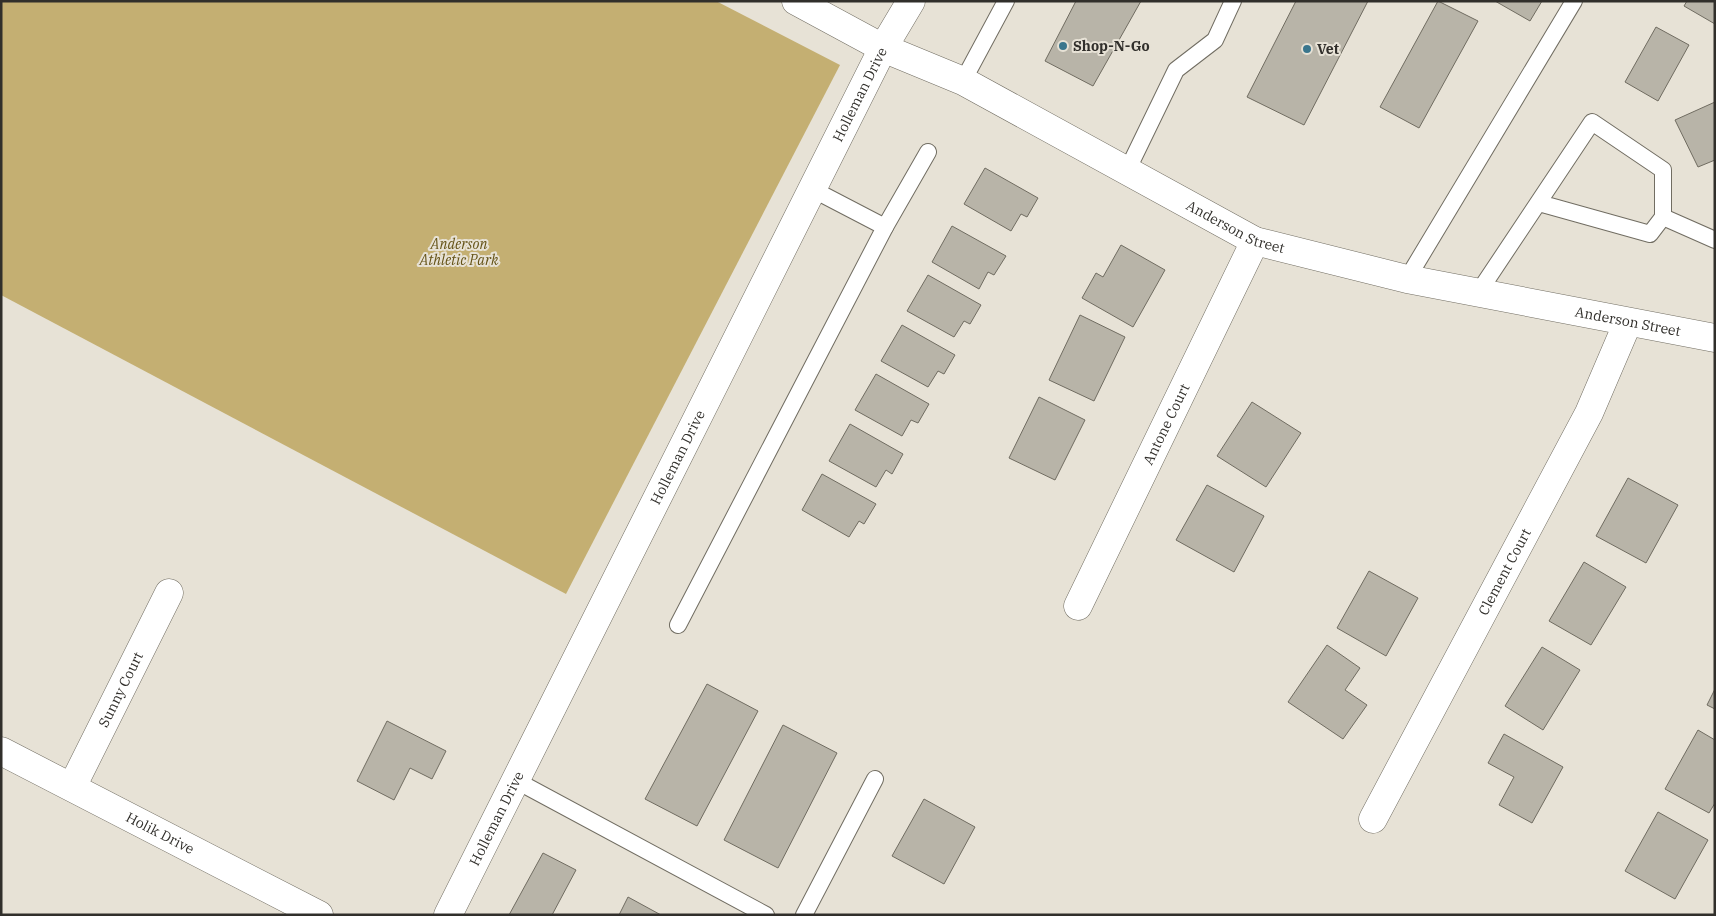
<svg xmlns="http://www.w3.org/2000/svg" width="1716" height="916" font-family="'IBM Plex Serif',serif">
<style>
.green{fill:#c4af72}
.building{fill:#b8b4a8;stroke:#706c61}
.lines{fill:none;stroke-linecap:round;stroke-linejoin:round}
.service-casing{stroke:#716d62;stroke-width:18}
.minor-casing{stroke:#716d62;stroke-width:29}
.tertiary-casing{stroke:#716d62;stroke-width:29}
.service{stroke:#fff;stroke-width:16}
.minor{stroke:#fff;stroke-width:28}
.tertiary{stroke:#fff;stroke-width:28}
.poi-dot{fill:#3a768d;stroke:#e7e2d6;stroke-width:2}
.labels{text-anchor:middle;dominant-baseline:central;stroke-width:4;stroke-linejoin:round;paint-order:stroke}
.poi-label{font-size:14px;font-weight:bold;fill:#312f2b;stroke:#e7e2d6;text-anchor:start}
.street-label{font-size:14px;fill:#312f2b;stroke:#e7e2d6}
.park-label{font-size:14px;font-style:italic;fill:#645216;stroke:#e7e2d6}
</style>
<rect width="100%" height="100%" fill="#e7e2d6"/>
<polygon class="green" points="1,1 716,1 840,65 566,594 1,295"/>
<g class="building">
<polygon points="1076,1 1141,1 1093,86 1045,61"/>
<polygon points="1296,1 1368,1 1304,125 1247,97"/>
<polygon points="1438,1 1478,21 1419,128 1380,107"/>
<polygon points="1495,1 1542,1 1530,21"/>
<polygon points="1687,1 1715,1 1715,24 1684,6"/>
<polygon points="1656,27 1689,45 1658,101 1625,82"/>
<polygon points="1715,102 1715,160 1698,167 1675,120"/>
<polygon points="985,168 1038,198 1027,217 1021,214 1011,231 964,204"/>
<polygon points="952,226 1006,256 994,275 988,272 979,289 932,262"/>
<polygon points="1121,245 1165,270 1133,327 1082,298 1096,273 1103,277"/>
<polygon points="928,275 981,305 970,324 964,321 954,337 907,311"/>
<polygon points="1080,315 1125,337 1094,401 1049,380"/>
<polygon points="902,325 955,355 944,374 938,371 928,387 881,361"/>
<polygon points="876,374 929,404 918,423 911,420 902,436 855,410"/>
<polygon points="1039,397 1085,420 1055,480 1009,458"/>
<polygon points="1252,402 1301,433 1266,487 1217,456"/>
<polygon points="850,424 903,454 892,474 886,470 876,487 829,461"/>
<polygon points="822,474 876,504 864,524 859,521 849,537 802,510"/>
<polygon points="1628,478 1678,505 1646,563 1596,536"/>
<polygon points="1207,485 1264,516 1234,572 1176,540"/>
<polygon points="1584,562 1626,587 1591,645 1549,621"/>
<polygon points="1369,571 1418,598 1386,656 1337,628"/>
<polygon points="1327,645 1360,668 1345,690 1367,705 1343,739 1288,702"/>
<polygon points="1542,647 1580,670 1543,730 1505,706"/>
<polygon points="707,684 758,711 697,826 645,799"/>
<polygon points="1715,689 1715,709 1707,705"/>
<polygon points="387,721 446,751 432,779 410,768 394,800 357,781"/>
<polygon points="783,725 837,753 778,868 724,840"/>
<polygon points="1698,730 1715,740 1715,803 1709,813 1665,789"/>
<polygon points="1504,734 1563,767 1532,823 1499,805 1514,777 1488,763"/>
<polygon points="924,799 975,827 944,884 892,856"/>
<polygon points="1658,812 1708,840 1675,899 1625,871"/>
<polygon points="543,853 576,870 552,915 509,915"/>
<polygon points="628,897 661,915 619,915"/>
</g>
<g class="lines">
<defs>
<g id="service">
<polyline points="963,81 1006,1"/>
<polyline points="1127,171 1176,70 1215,40 1233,1"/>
<polyline points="812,189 885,227"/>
<polyline points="1663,217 1715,240"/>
<polyline points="1407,279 1574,1"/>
<polyline points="1478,293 1592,122 1663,170 1663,217 1650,234 1539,203"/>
<polyline points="678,625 885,227 928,152"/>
<polyline points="515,780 766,915"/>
<polyline points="804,915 875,779"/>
</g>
<g id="minor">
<path id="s1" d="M1078 606 1255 241"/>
<path id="s2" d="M1 751 319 915"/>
<path id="s3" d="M72 787 169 593"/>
<path id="s4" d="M1373 819 1589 413 1628 322"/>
</g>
<g id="tertiary">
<path id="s5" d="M796 1 883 48 963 81 1255 241 1407 279 1715 338"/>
<path id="s6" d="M448 915 883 48 911 1"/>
</g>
</defs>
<use href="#service" class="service-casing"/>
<use href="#minor" class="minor-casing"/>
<use href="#tertiary" class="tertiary-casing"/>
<use href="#service" class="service"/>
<use href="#minor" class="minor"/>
<use href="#tertiary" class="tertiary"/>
</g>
<g class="poi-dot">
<circle cx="1063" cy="46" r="5"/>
<circle cx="1307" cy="49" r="5"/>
</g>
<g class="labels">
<g class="poi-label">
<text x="1073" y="46">Shop-N-Go</text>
<text x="1317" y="49">Vet</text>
</g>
<g class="street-label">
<text stroke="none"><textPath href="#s6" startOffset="918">Holleman Drive</textPath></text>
<text stroke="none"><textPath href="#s5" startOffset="495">Anderson Street</textPath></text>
<text stroke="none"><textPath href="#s5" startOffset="900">Anderson Street</textPath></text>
<text stroke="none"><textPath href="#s1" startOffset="202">Antone Court</textPath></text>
<text stroke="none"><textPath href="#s6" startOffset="512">Holleman Drive</textPath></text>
<text stroke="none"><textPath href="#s4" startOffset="280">Clement Court</textPath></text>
<text stroke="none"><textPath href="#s3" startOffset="109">Sunny Court</textPath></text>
<text stroke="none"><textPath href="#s6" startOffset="108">Holleman Drive</textPath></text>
<text stroke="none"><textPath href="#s2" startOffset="179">Holik Drive</textPath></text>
</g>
<g class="park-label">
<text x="459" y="244">Anderson<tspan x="459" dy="16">Athletic Park</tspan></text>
</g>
</g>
<rect width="1716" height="916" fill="none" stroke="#312f2b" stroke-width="5"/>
</svg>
